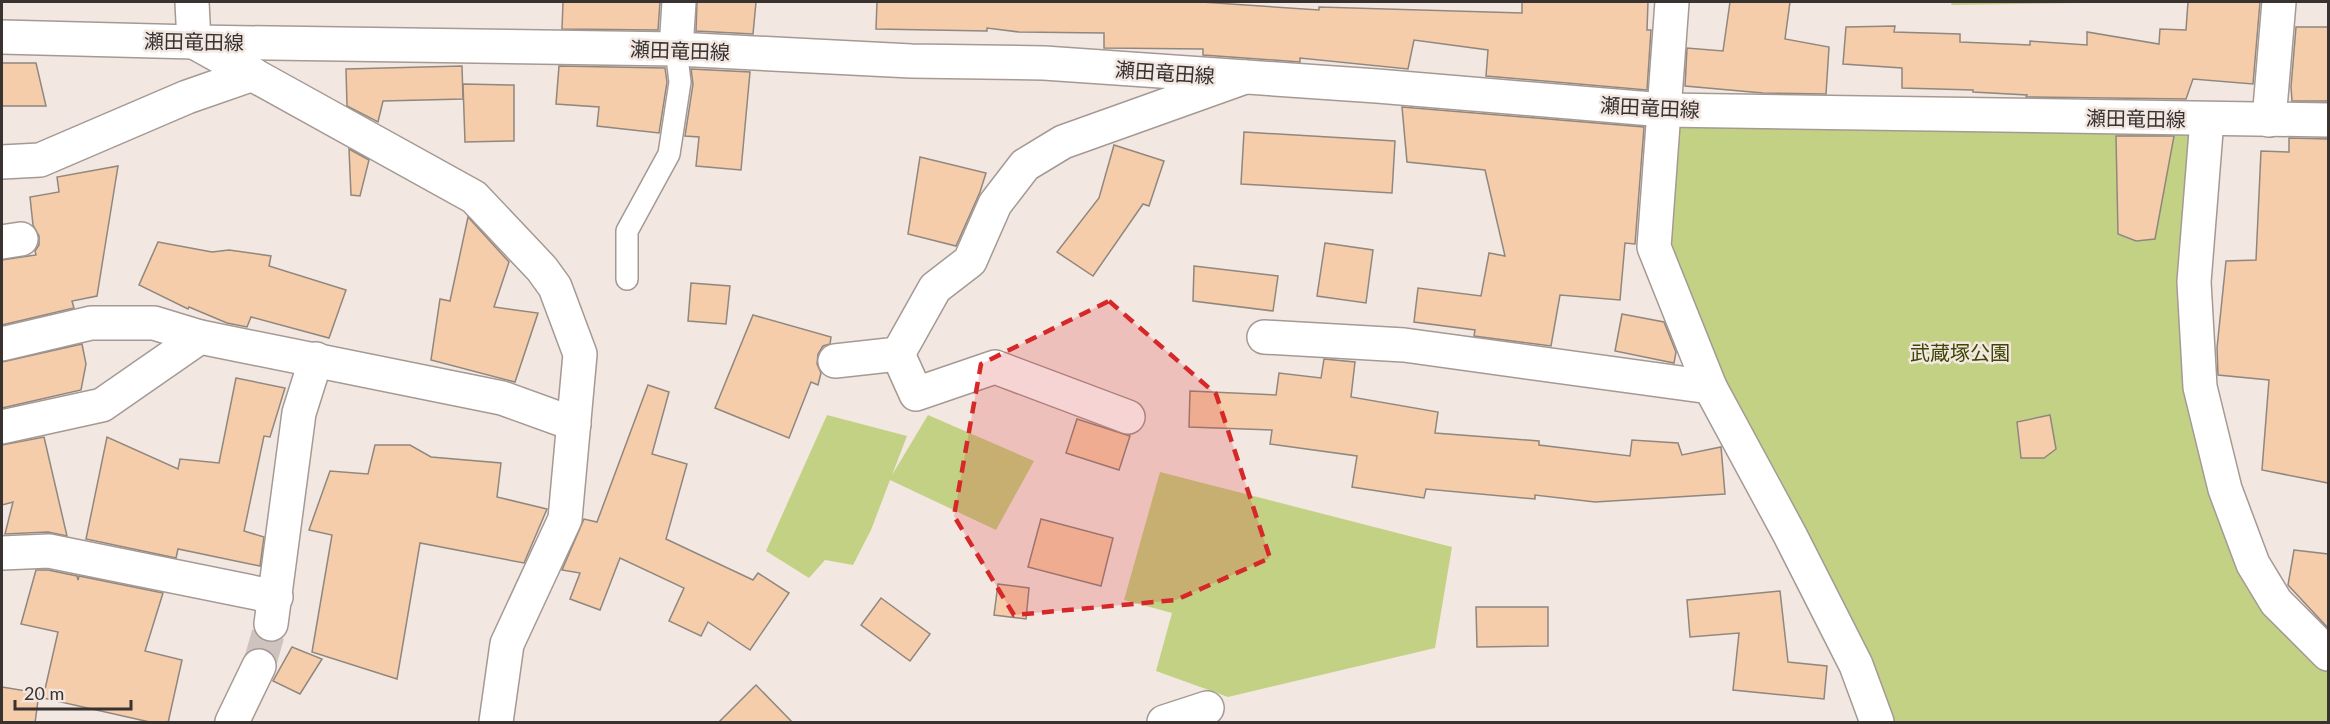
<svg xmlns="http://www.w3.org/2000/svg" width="2330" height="724" font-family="Lato,'Noto Sans JP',sans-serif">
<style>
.green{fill:#c3d185}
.building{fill:#f6cdaa;stroke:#90877f;stroke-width:1.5}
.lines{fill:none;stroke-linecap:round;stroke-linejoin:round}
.street-tunnel{stroke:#cec3be;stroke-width:33;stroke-dasharray:33 16;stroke-linecap:butt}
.lane-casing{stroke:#a59994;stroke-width:24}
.street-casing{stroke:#a59994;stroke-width:36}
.secondary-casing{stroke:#a59994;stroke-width:36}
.lane{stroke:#fff;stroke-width:21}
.street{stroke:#fff;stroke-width:33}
.secondary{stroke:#fff;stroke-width:33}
.marked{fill:#d62828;fill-opacity:0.2;stroke:#d62828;stroke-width:4.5;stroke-dasharray:12 8;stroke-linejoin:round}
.labels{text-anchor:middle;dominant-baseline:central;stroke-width:5;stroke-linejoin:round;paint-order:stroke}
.street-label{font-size:20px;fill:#383331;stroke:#f3e7e1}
.park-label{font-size:20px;fill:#3d4603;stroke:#f3e7e1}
</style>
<rect width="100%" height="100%" fill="#f3e7e1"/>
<g class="green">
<polygon points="1952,2 2156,2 1951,5"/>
<polygon points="1664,110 2207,119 2194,282 2253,564 2328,654 2328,722 1877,722 1654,247"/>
<polygon points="827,415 907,436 892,475 928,415 1034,461 996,530 890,480 871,530 853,565 825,560 809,578 766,551"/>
<polygon points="1160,472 1452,547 1435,648 1228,697 1156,671 1172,613 1124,600"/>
</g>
<g class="building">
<polygon points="563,2 660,2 658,30 562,29"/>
<polygon points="697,2 756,2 753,34 696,31"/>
<polygon points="877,2 1201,2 1319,10 1319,7 1522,13 1522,2 1648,2 1647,30 1651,30 1647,90 1486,76 1488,50 1414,40 1408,69 1300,58 1300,62 1203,55 1203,49 1104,48 1104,33 1019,32 987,28 987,31 876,29"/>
<polygon points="1730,2 1790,2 1785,39 1829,47 1826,94 1763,93 1685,86 1687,48 1723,51"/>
<polygon points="2188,2 2260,2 2253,84 2193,79 2186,99 2026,97 2027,95 1973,92 1973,90 1902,88 1902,68 1843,64 1846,27 1895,26 1894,32 1960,34 1960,42 2030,45 2030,41 2087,45 2087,32 2159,44 2160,29 2186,30"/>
<polygon points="2296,27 2328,27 2328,101 2292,101 2291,87"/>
<polygon points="2,63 36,63 46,106 2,106"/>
<polygon points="462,66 463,99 383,101 378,122 347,106 346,69"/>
<polygon points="559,66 665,68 667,82 659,133 597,126 599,107 556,104"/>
<polygon points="691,69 750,72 741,170 696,166 699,137 685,136 693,84"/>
<polygon points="463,84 514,85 514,141 465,142"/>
<polygon points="1402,107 1644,127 1635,244 1625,243 1620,300 1560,295 1551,346 1474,336 1475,330 1414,322 1418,288 1481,296 1489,253 1505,256 1485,170 1407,162"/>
<polygon points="1244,132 1395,141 1392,193 1241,184"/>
<polygon points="2116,136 2174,136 2155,239 2136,241 2118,234"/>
<polygon points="2289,138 2328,139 2328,483 2262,470 2269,380 2218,375 2217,348 2226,261 2256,260 2261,151 2289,152"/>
<polygon points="1114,145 1164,161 1149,206 1143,204 1093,276 1057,252 1099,198"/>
<polygon points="349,149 369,160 360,196 351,195"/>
<polygon points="920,157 986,173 980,192 956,246 908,234"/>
<polygon points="118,166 97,296 72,301 74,308 2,325 2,260 36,255 35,251 39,245 39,236 33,225 30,197 59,192 57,177"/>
<polygon points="468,217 509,262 494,307 538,313 515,382 431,360 440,299 450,301"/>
<polygon points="158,242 212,252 229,250 271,256 269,266 346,290 329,338 251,317 247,327 227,323 189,307 188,309 139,285"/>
<polygon points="1325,243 1373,250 1366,303 1317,296"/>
<polygon points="1194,266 1278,276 1273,311 1193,301"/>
<polygon points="691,283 730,286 726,324 688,321"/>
<polygon points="1622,314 1664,322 1676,352 1674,363 1615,351"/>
<polygon points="753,315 831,337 830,344 823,346 818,354 817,364 821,373 818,385 811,382 789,438 715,408"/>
<polygon points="82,344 86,364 81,390 2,408 2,362"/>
<polygon points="1324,359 1355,362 1351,397 1438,412 1435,433 1539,441 1539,445 1630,456 1632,440 1678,443 1682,455 1721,447 1725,494 1595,502 1535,495 1535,499 1426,489 1424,498 1352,487 1357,456 1270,444 1272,430 1189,427 1190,391 1276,395 1279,373 1321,378"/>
<polygon points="236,378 285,388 270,437 264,436 244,531 264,537 260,566 178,549 176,558 86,539 107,437 178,469 180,459 219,463"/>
<polygon points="648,385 669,392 652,454 687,464 666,539 753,580 758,573 789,593 750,650 708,622 701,636 669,621 684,588 620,558 600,610 570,599 580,573 562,570 584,519 597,522"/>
<polygon points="2050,415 2056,449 2044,458 2021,458 2017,422"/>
<polygon points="1077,419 1130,436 1119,470 1066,453"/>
<polygon points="44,437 67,536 48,532 5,534 13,502 2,505 2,445"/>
<polygon points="375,445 410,445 431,457 501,463 497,497 547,509 524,563 420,543 397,679 312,652 332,535 309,530 330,471 368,474"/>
<polygon points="1041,519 1113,538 1101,586 1028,567"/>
<polygon points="2294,550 2328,554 2328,628 2288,585"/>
<polygon points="36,570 48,570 77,576 78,580 79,576 163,593 145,651 182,660 168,723 154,723 43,698 58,632 21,624"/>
<polygon points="998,584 1029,588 1026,619 994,615"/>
<polygon points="1780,591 1788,662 1827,666 1824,699 1733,690 1739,633 1690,637 1687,600"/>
<polygon points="881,598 930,634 910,661 861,625"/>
<polygon points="1476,607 1548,607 1548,646 1477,647"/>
<polygon points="292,647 322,659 300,694 273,681"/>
<polygon points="756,685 793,723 718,723"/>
<polygon points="2,687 39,693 35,723 2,723"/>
</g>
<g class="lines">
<polyline class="street-tunnel" points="259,666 271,624"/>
<defs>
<polyline id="lane" points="627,279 627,231 669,154 680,82 676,49"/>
<g id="street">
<polyline points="192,2 194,42 474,197 542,269 555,287 580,354 565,519 507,644 496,722"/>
<polyline points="1672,2 1654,247 1710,387 1790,535 1856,665 1877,722"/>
<polyline points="676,49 679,2"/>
<polyline points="2207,119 2194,282 2200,387 2225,489 2253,564 2276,602 2328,654"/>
<polyline points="2269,120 2279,2"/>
<polyline points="2,162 40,160 187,97 253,74"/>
<polyline points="2,242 21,239"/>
<polyline points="1264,337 1404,345 1710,387"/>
<polyline points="2,344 91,323 154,323 200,337"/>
<polyline points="898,354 916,394 995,367 1128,417"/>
<polyline points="835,361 898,354 935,288 970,261 995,204 1025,165 1063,142 1245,77"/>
<polyline points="2,427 102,405 200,337 502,398 574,424"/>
<polyline points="2,553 49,551 276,597"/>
<polyline points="271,624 299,413 316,359"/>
<polyline points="232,722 259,666"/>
<polyline points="1164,722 1207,708"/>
</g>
<polyline id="secondary" points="2,37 194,42 676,49 911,61 1044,63 1377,86 1664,110 2328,120"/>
</defs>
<use href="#lane" class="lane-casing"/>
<use href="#street" class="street-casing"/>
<use href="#secondary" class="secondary-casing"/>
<use href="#lane" class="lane"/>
<use href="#street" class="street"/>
<use href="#secondary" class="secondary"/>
</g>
<path class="marked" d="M1109 301 1216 394 1270 558 1176 600 1014 615 954 516 981 364Z"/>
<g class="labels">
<g class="street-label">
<text transform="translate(194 41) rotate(1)">瀬田竜田線</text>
<text transform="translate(680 50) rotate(2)">瀬田竜田線</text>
<text transform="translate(1165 72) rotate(4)">瀬田竜田線</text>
<text transform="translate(1650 107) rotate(3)">瀬田竜田線</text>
<text transform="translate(2136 118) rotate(1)">瀬田竜田線</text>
</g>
<g class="park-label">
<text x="1960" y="352">武蔵塚公園</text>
</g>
</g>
<rect width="2330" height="724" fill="none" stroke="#383331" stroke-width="6"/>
<path d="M15 700v9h116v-9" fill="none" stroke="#383331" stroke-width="3"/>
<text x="24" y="700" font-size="18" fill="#383331" stroke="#f3e7e1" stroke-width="4.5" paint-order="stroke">20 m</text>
</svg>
